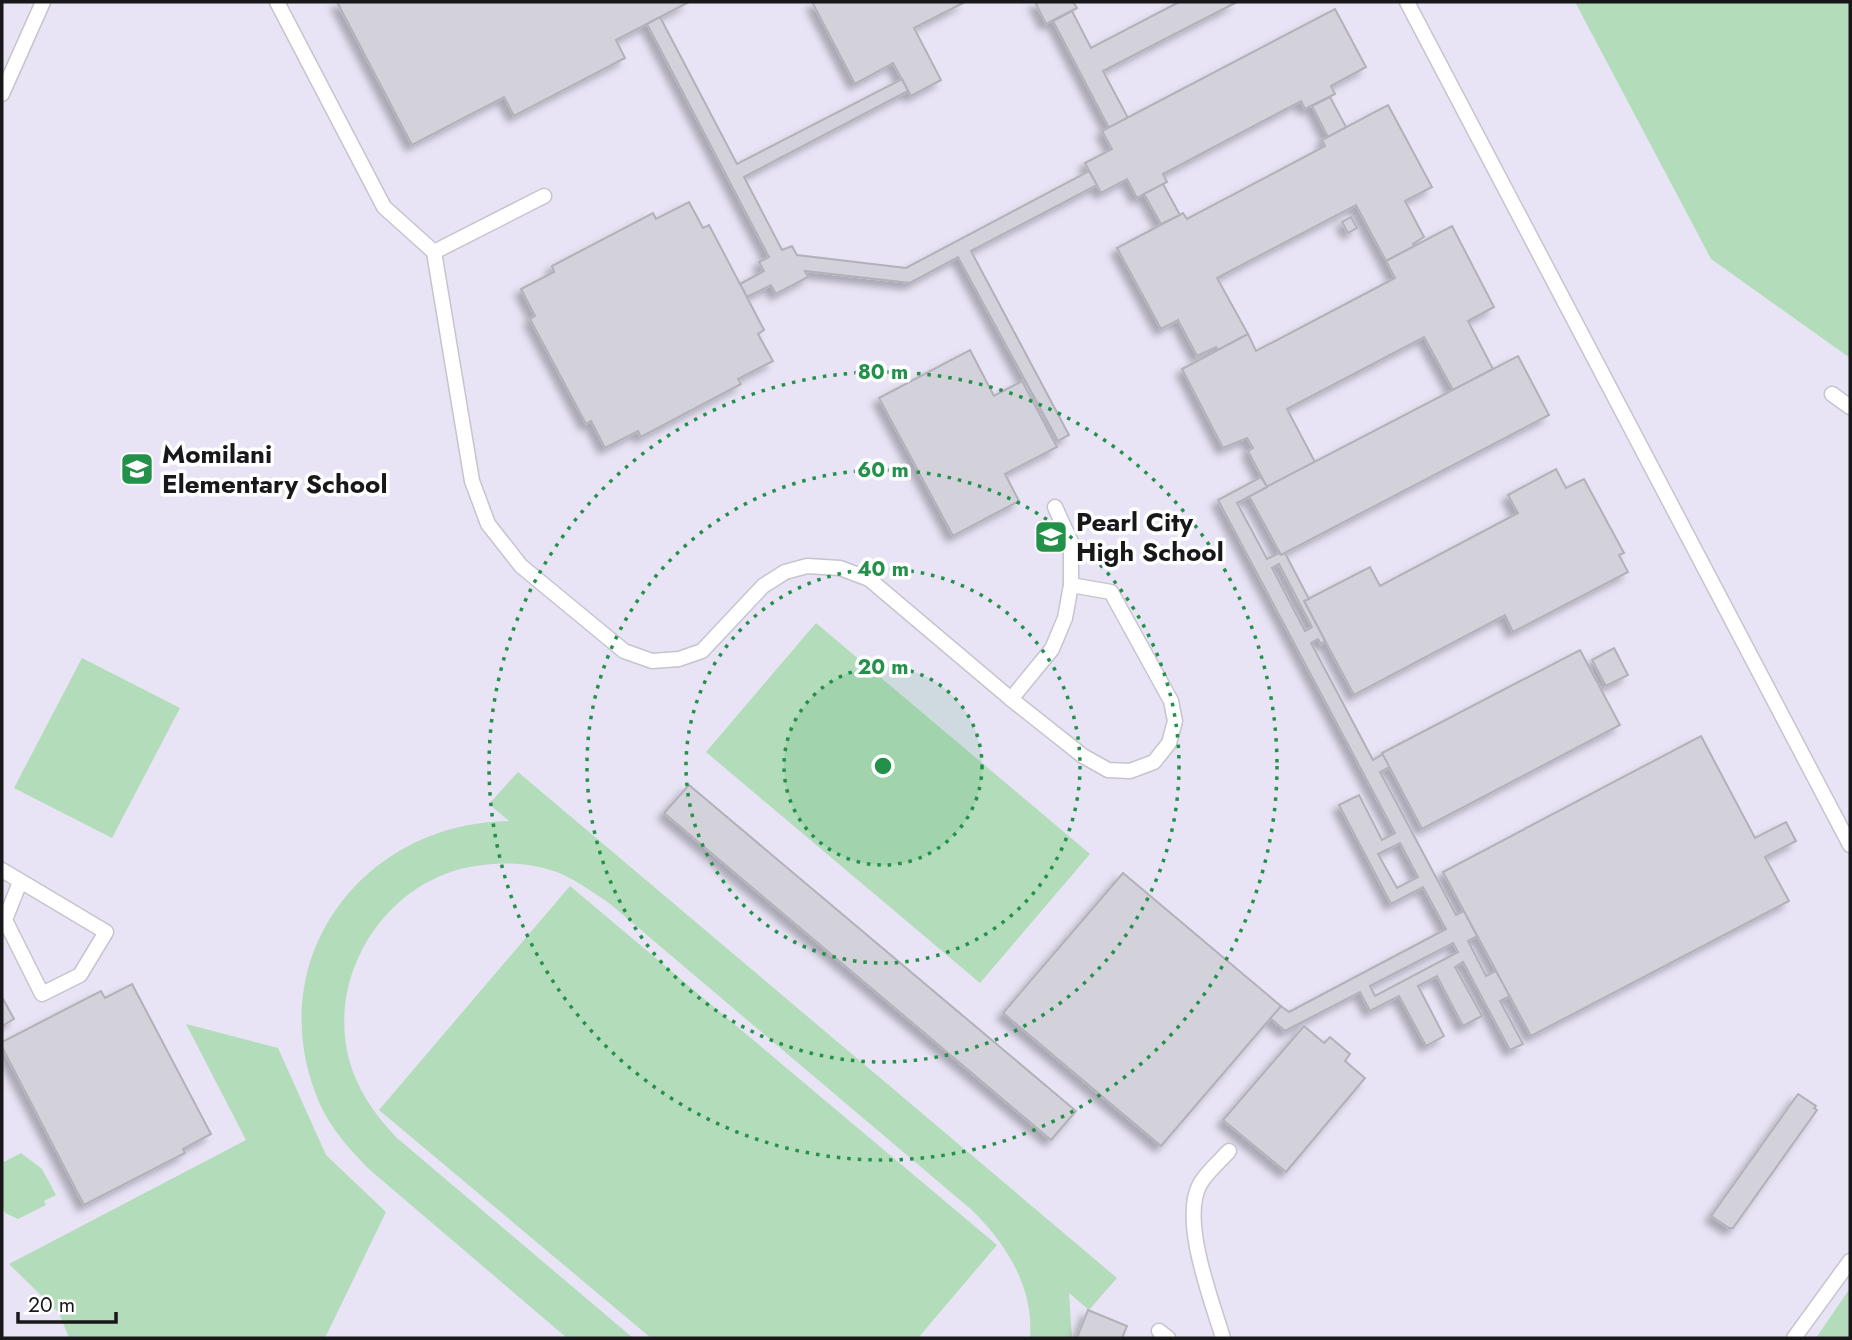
<svg xmlns="http://www.w3.org/2000/svg" width="1852" height="1340" font-family="Jost,sans-serif">
<style>
.built{fill:#e8e4f5}
.green{fill:#b3dcba}
.building{fill:#d3d1da;stroke:#b2b1b9;stroke-width:2;fill-rule:evenodd;filter:url(#shadow)}
.lines{fill:none;stroke-linecap:round;stroke-linejoin:round}
.service-casing{stroke:#c6c4cd;stroke-width:17}
.service{stroke:#fff;stroke-width:14}
.ring{fill:none;stroke:#239149;stroke-width:3.5;stroke-dasharray:3.5 7}
.labels{text-anchor:middle;dominant-baseline:central;stroke-width:7;stroke-linejoin:round;paint-order:stroke}
.poi-label{font-size:26px;font-weight:bold;fill:#18171a;stroke:#fff;text-anchor:start}
.centre{fill:#239149;stroke:#fff;stroke-width:3.5}
.ring-label{font-size:21px;text-anchor:middle;font-weight:bold;fill:#239149;stroke:#fff;stroke-width:7;stroke-linejoin:round;paint-order:stroke}
</style>
<defs>
<filter id="shadow"><feDropShadow dx="-6" dy="6" stdDeviation="3.5" flood-color="#0004"/></filter>
</defs>
<rect width="100%" height="100%" fill="#f4f2fb"/>
<polygon class="built" points="2,2 1575,2 1711,259 1850,358 1850,1288 1816,1338 2,1338"/>
<g class="green">
<polygon points="1575,2 1850,2 1850,358 1711,259"/>
<polygon points="816,623 1090,854 980,983 706,752"/>
<polygon points="82,658 180,708 112,838 14,788"/>
<path d="M518 772 1117 1278 1089 1310 1069 1293 1072 1338H1030C1034 1288 1007 1245 973 1211L609 903C594 893 580 883 564 875 533 861 497 861 464 868 377 889 322 987 353 1072 363 1098 378 1118 397 1138L633 1338H567L370 1170C347 1147 326 1123 315 1092 264 954 365 823 509 821L489 804Z"/>
<polygon points="570,886 997,1245 918,1338 651,1338 379,1110"/>
<polygon points="186,1024 278,1048 326,1155 386,1212 325,1338 69,1338 59,1313 9,1264 246,1140"/>
<polygon points="21,1153 42,1169 56,1195 44,1201 46,1205 18,1219 5,1213 2,1206 2,1163"/>
<polygon points="1850,1288 1850,1338 1816,1338"/>
</g>
<g class="building">
<polygon points="337,2 689,2 616,40 625,58 514,116 504,97 412,145"/>
<polygon points="812,2 965,2 914,28 941,80 911,96 893,63 855,84"/>
<polygon points="1035,2 1073,2 1077,8 1046,24"/>
<polygon points="1179,2 1237,2 1103,71 1128,118 1109,128 1053,21 1072,11 1091,48"/>
<polygon points="1335,9 1366,67 1331,86 1335,94 1305,109 1301,101 1163,174 1167,182 1137,198 1127,179 1101,193 1085,163 1112,149 1102,131"/>
<polygon points="660,17 737,164 902,79 908,91 744,177 782,250 792,246 797,255 906,268 1089,171 1097,185 971,251 1069,435 1058,441 958,257 910,283 805,271 808,277 776,294 771,285 747,297 740,284 764,271 759,262 769,257 647,24"/>
<polygon points="1330,97 1346,127 1328,137 1312,106"/>
<polygon points="1388,105 1432,187 1405,201 1424,237 1413,244 1415,246 1386,261 1356,205 1217,278 1248,334 1218,350 1216,347 1197,356 1178,320 1161,329 1117,248 1183,213 1187,219 1325,146 1322,140"/>
<polygon points="1163,184 1180,215 1161,224 1144,194"/>
<polygon points="689,202 703,228 709,225 740,284 764,330 758,334 773,361 738,379 741,384 641,437 638,431 605,448 591,421 586,424 530,319 535,316 521,289 554,272 552,266 653,213 656,219"/>
<polygon points="1351,217 1357,228 1348,233 1342,222"/>
<polygon points="1452,226 1494,307 1468,321 1493,369 1453,390 1424,337 1287,409 1315,462 1267,487 1248,451 1253,448 1247,438 1223,448 1182,369 1248,334 1256,351 1395,278 1386,261"/>
<polygon points="970,350 994,396 1022,381 1057,447 1005,474 1019,501 953,536 879,398"/>
<polygon points="1518,356 1549,415 1281,555 1249,496"/>
<polygon points="1556,469 1566,488 1584,479 1624,553 1619,555 1628,572 1513,632 1505,615 1354,695 1304,601 1370,567 1380,586 1518,513 1508,495"/>
<path d="M1261 477 1267 487 1237 503 1267 559 1279 553 1281 555 1285 553 1309 599 1304 601 1325 641 1321 644 1318 639 1311 643 1373 760 1383 754 1390 767 1380 772 1456 915 1464 911 1477 936 1468 941 1486 976 1496 971 1510 996 1500 1001 1523 1044 1510 1050 1463 962 1455 967 1482 1016 1463 1026 1437 976 1418 986 1444 1036 1426 1046 1399 996 1370 1011 1360 992 1285 1031 1270 1018 1281 1006 1289 1012 1446 929 1423 887 1391 904 1339 805 1359 795 1382 840 1395 833 1218 500ZM1279 564 1312 627 1305 631 1272 568ZM1400 843 1418 877 1397 888 1378 854ZM1453 943 1458 952 1375 996 1370 986Z"/>
<polygon points="1614,648 1628,675 1606,686 1592,660"/>
<polygon points="1580,650 1620,725 1422,829 1382,753"/>
<polygon points="1701,736 1755,838 1786,822 1796,841 1765,857 1789,901 1531,1036 1443,872"/>
<polygon points="689,785 1076,1111 1051,1140 664,813"/>
<polygon points="1123,873 1281,1006 1161,1146 1003,1013"/>
<polygon points="132,984 211,1134 183,1149 185,1153 84,1205 2,1047 2,1042 101,991 105,998"/>
<polygon points="2,997 14,1019 2,1026"/>
<polygon points="1304,1026 1324,1043 1330,1037 1350,1054 1345,1061 1365,1078 1286,1172 1223,1120"/>
<polygon points="1798,1094 1816,1106 1814,1108 1817,1110 1733,1228 1729,1228 1711,1216"/>
<polygon points="1088,1310 1127,1326 1122,1338 1077,1338"/>
</g>
<g class="lines">
<defs>
<g id="service">
<polyline points="277,2 384,207 434,252 472,481 488,524 521,566 624,651 652,661 679,659 702,651 763,586 785,572 807,566 840,568 869,579 1011,699 1083,756 1108,770 1130,771 1154,762 1169,743 1175,721 1171,701 1111,592 1071,585"/>
<polyline points="1407,2 1850,845"/>
<polyline points="2,94 43,2"/>
<polyline points="434,252 544,196"/>
<polyline points="1832,394 1850,407"/>
<polyline points="1011,699 1052,649 1065,618 1071,585 1071,542 1055,507"/>
<polyline points="2,870 106,932 80,975 42,994 5,920 20,882"/>
<polyline points="1159,1331 1168,1338"/>
<path d="M1223 1338C1212 1301 1180 1220 1200 1184 1207 1172 1220 1161 1229 1151"/>
<polyline points="1794,1338 1850,1261"/>
</g>
</defs>
<use href="#service" class="service-casing"/>
<use href="#service" class="service"/>
</g>
<circle cx="883" cy="766" r="99" fill="#239149" fill-opacity=".12"/>
<g class="ring">
<circle cx="883" cy="766" r="99"/>
<circle cx="883" cy="766" r="197"/>
<circle cx="883" cy="766" r="296"/>
<circle cx="883" cy="766" r="394"/>
</g>
<defs>
<symbol id="school-square" viewBox="-11 -11 22 22"><rect x="-9" y="-9" width="18" height="18" rx="4" fill="#239149" stroke="#fff"/><path d="M0-5L7-2L0 1L-7-2ZM-4 1L0 2.5L4 1V4Q0 6-4 4Z" fill="#fff"/></symbol>
</defs>
<g fill-rule="evenodd">
<use href="#school-square" x="118" y="450" width="38" height="38"/>
<use href="#school-square" x="1032" y="518" width="38" height="38"/>
</g>
<g class="labels">
<g class="poi-label">
<text x="162" y="454">Momilani<tspan x="162" dy="30">Elementary School</tspan></text>
<text x="1076" y="522">Pearl City<tspan x="1076" dy="30">High School</tspan></text>
</g>
</g>
<circle cx="883" cy="766" r="10" class="centre"/>
<g class="ring-label">
<text x="883" y="379">80 m</text>
<text x="883" y="477">60 m</text>
<text x="883" y="576">40 m</text>
<text x="883" y="674">20 m</text>
</g>
<rect width="1852" height="1340" fill="none" stroke="#18171a" stroke-width="7"/>
<path d="M18 1312v10h98v-10" fill="none" stroke="#18171a" stroke-width="3.5"/>
<text x="28" y="1312" font-size="21" fill="#18171a" stroke="#ffffff" stroke-width="5" paint-order="stroke">20 m</text>
</svg>
